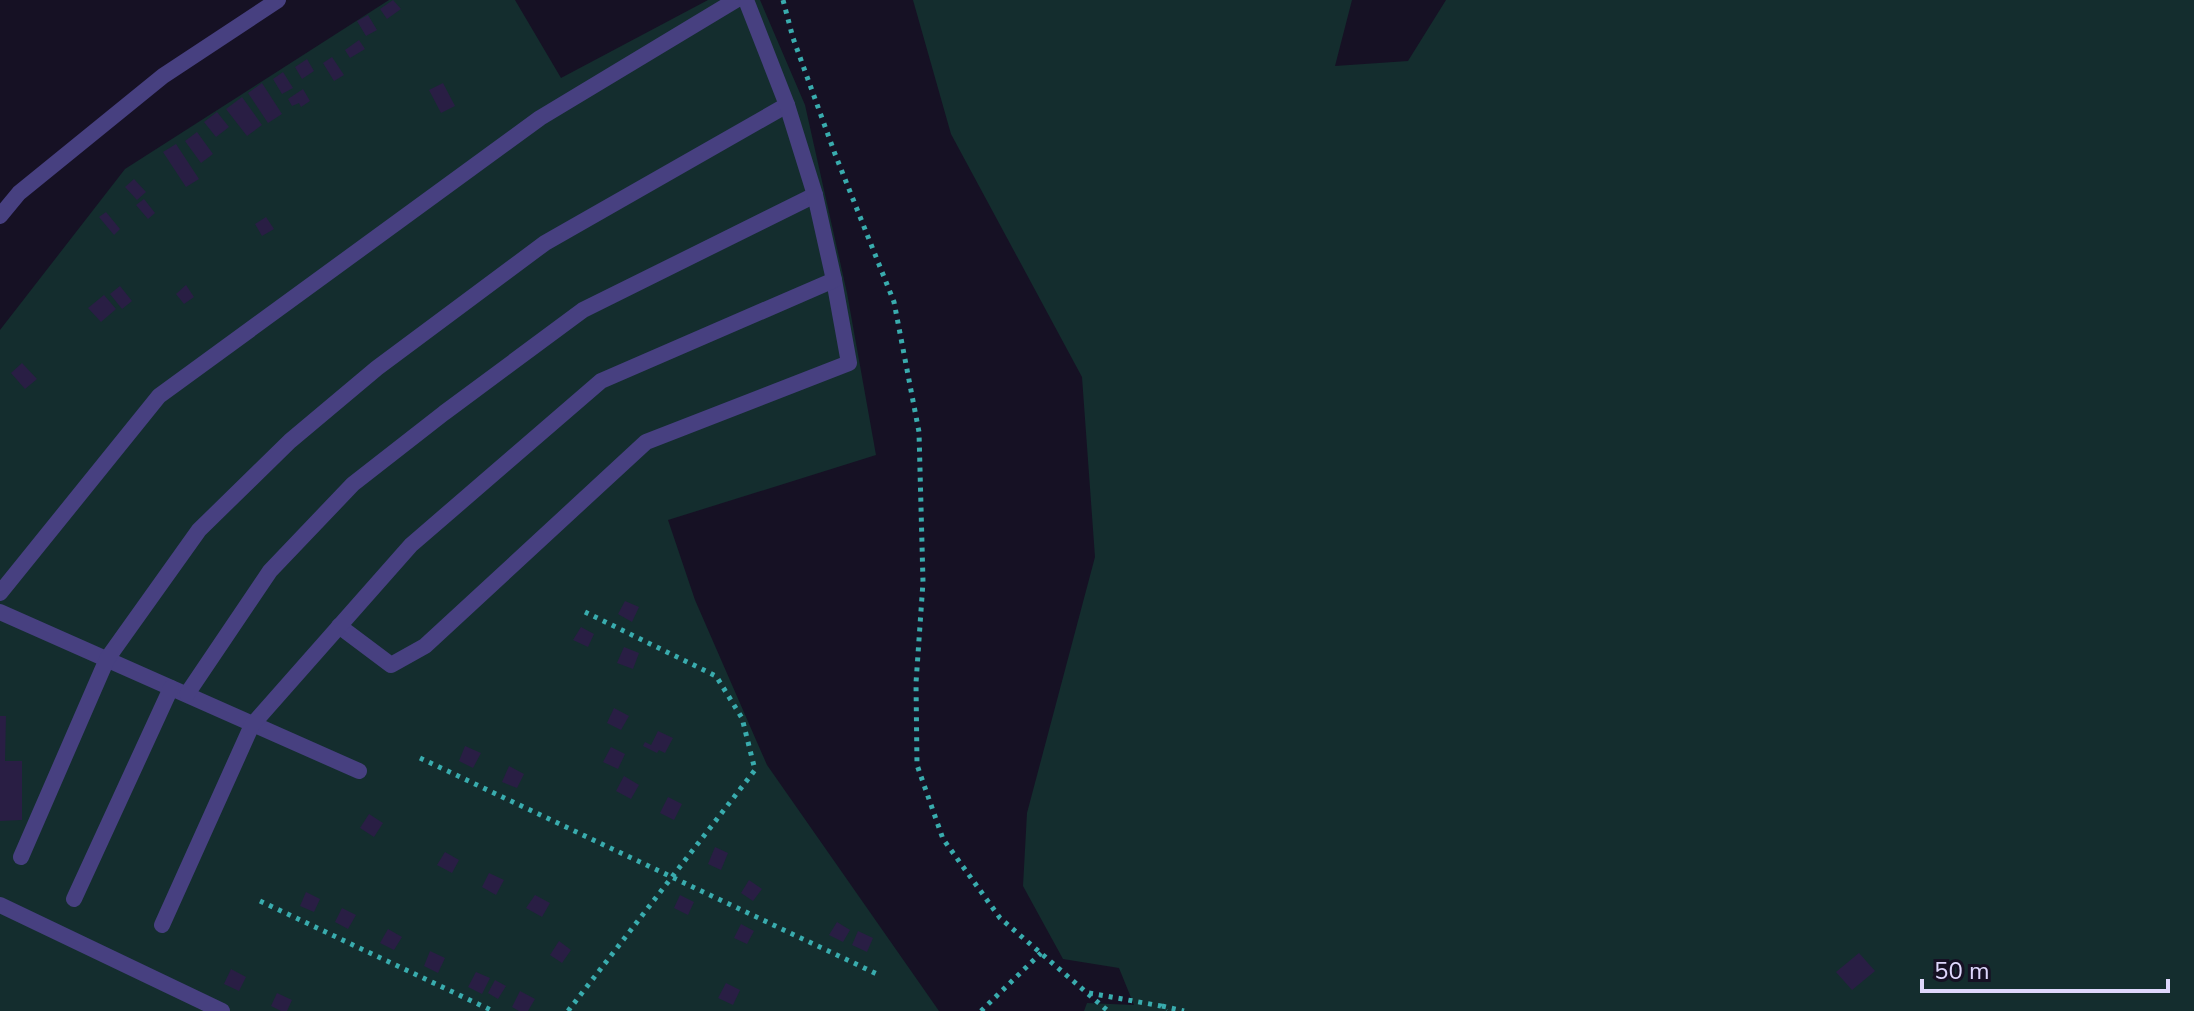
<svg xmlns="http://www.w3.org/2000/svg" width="2194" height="1011" font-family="'Nunito Sans',sans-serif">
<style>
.green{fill:#142d2e}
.building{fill:#291e44}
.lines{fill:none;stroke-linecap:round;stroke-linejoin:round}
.path{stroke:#39acae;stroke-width:5;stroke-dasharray:4 6;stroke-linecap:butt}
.service{stroke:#474080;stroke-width:16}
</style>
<rect width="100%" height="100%" fill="#161124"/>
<g class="green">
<polygon points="389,0 515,0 561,78 708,0 760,0 805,105 847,293 876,455 668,520 695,600 767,765 939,1011 0,1011 0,330 125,169"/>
<polygon points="913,0 1352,0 1335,66 1408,61 1446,0 2194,0 2194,1011 1084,1011 1087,1003 1134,1005 1119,968 1063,959 1023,886 1027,813 1095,557 1082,377 951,134"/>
</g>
<g class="building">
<polygon points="393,0 401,9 387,19 380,9"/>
<polygon points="368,15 377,30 366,36 357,21"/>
<polygon points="359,40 365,49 350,58 345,50"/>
<polygon points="332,57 344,75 334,81 323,63"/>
<polygon points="307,59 314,71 302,79 295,67"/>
<polygon points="283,72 293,88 282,94 273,79"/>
<polygon points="262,83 282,114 268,123 248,93"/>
<polygon points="443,83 455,106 441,113 429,90"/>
<polygon points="303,89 310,101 301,107 299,103 292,106 288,99"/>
<polygon points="242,97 262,125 247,136 226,109"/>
<polygon points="217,112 229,127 216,137 204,122"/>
<polygon points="197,132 213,154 201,163 185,141"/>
<polygon points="176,144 199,179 186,187 163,152"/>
<polygon points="134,179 146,192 137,200 125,187"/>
<polygon points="144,199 155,213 148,219 136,205"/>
<polygon points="106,212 120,229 114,235 99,217"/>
<polygon points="266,217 274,229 262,236 255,224"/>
<polygon points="186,285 194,297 184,304 176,294"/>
<polygon points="120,286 132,301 122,309 110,294"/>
<polygon points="104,295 116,309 101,322 88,308"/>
<polygon points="22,363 37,379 25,389 11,373"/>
<polygon points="625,601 639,607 632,622 618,614"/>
<polygon points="581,627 594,634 588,647 573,640"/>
<polygon points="624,647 639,653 633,669 617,663"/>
<polygon points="614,708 629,716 621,730 607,723"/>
<polygon points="0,716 6,716 5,761 22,761 22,820 0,821"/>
<polygon points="658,731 673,738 665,753 659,750 657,753 643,746 645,742 651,745"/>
<polygon points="465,746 481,753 473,768 459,761"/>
<polygon points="611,747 625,754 618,769 603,762"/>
<polygon points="509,766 524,774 517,788 502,782"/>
<polygon points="624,776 639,785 631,799 616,791"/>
<polygon points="668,797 682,804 674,820 660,813"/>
<polygon points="369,814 383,823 374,837 360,828"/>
<polygon points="715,847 728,853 721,870 708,864"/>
<polygon points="445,852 459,860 452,873 437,865"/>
<polygon points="489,873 504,880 496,895 482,887"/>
<polygon points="749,880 762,889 753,901 741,893"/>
<polygon points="306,892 320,899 314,912 300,906"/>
<polygon points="535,895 550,903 542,917 526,908"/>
<polygon points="680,895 694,902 688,915 674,908"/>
<polygon points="342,908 356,915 348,929 335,922"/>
<polygon points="837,922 850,930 843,942 829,935"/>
<polygon points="741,924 754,931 747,944 734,938"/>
<polygon points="388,929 402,937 394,950 380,943"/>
<polygon points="858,931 873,938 867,952 852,945"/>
<polygon points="559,941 571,950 562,963 550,955"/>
<polygon points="430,951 445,958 438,973 424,966"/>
<polygon points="1859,953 1875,971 1852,990 1836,972"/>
<polygon points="231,969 246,977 239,991 224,984"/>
<polygon points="476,972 490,978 482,994 468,987"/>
<polygon points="495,980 506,986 498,999 488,993"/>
<polygon points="726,983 740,990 733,1005 718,998"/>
<polygon points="520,991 535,999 528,1011 519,1011 512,1007"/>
<polygon points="277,993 292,1000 287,1011 281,1011 271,1006"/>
</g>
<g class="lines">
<g class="path">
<polyline points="783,0 793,38 835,154 894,302 919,432 923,582 916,683 917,765 943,839 1000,918 1108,1011"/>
<polyline points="420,758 877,974"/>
<polyline points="260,901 493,1011"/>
<polyline points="1089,993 1161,1006 1166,1011"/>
<polyline points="1162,1006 1184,1011"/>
<polyline points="568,1011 755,770 742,718 716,676 585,612"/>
<polyline points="981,1011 1041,953"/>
</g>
<g class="service">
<polyline points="0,216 19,193 163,76 278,0"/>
<polyline points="0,593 159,396 540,118 736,0"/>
<polyline points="0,612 359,771"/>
<polyline points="339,626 391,665 425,646 646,442 849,363 834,280"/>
<polyline points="187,694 270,571 353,484 444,413 583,310 815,195"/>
<polyline points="21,857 107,659 199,530 290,441 377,368 545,243 787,105"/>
<polyline points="74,899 171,688"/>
<polyline points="0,905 222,1011"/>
<polyline points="162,925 252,725 411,545 601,381 834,280 815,195 787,105 746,0"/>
</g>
</g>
<path d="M1922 979v12h246v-12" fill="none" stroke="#ded7fc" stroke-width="4"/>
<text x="1934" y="979" font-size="24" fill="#ded7fc" stroke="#161124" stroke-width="6" paint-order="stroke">50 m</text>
</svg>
